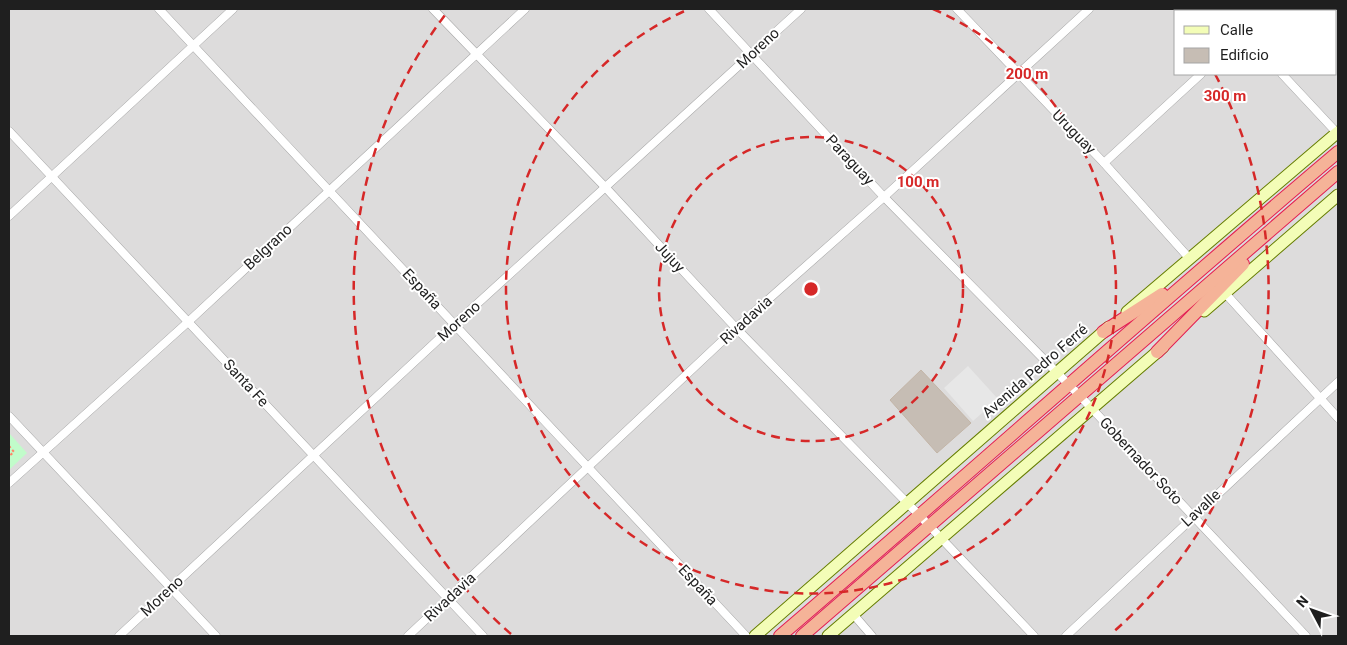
<svg xmlns="http://www.w3.org/2000/svg" width="1347" height="645" font-family="Roboto,sans-serif">
<style>
.residential{fill:#dddcdc;fill-rule:evenodd}
.park{fill:#c1fcca}
.parking{fill:#e7e7e7}
.building{fill:#c6bdb4;stroke:#c3b5a7}
.lines{fill:none;stroke-linecap:round;stroke-linejoin:round}
.minor-casing{stroke:#a6a6a6;stroke-width:9}
.secondary-casing{stroke:#657d00;stroke-width:13}
.trunk-casing{stroke:#e41d51;stroke-width:14}
.path{stroke:#ff8468;stroke-width:2;stroke-dasharray:2.5 2.5;stroke-linecap:butt}
.minor{stroke:#fff;stroke-width:8}
.secondary{stroke:#f3fdb7;stroke-width:11}
.trunk{stroke:#f5b398;stroke-width:12}
.ring{fill:none;stroke:#d62828;stroke-width:2.5;stroke-dasharray:9 6}
.labels{text-anchor:middle;dominant-baseline:central;stroke-width:4;stroke-linejoin:round;paint-order:stroke}
.street-label{font-size:15px;fill:#1f1f1f;stroke:#fff}
.centre{fill:#d62828;stroke:#fff;stroke-width:2.5}
.ring-label{font-size:15px;text-anchor:middle;font-weight:bold;fill:#d62828;stroke:#fff;stroke-width:4;stroke-linejoin:round;paint-order:stroke}
</style>
<rect width="100%" height="100%" fill="#f0eee5"/>
<path class="residential" d="M9 9H1338V636H9ZM1176 11H1336V74H1176Z"/>
<polygon class="park" points="9,433 27,453 9,470"/>
<polygon class="parking" points="968,366 998,399 973,421 944,388"/>
<polygon class="building" points="921,370 971,423 937,453 890,400"/>
<g class="lines">
<defs>
<g id="minor">
<polyline points="159,9 746,636"/>
<polyline points="433,9 606,188 736,328 920,516 1034,636"/>
<polyline points="709,9 884,197 1079,395 1306,636"/>
<polyline points="957,9 1104,163 1189,258"/>
<polyline points="1222,9 1224,11"/>
<polyline points="1282,74 1338,134"/>
<polyline points="9,131 483,636"/>
<polyline points="1104,163 1201,74"/>
<polyline points="9,216 233,9"/>
<polyline points="1225,293 1338,418"/>
<polyline points="9,416 216,636"/>
<polyline points="9,483 188,322 525,9"/>
<polyline points="853,614 872,636"/>
<polyline points="119,636 455,324 801,9"/>
<polyline points="408,636 736,328 884,197 1089,9"/>
<polyline points="1066,636 1338,382"/>
</g>
<g id="secondary">
<polyline points="1204,311 1338,195"/>
<polyline points="1127,312 1338,132"/>
<polyline points="755,636 1109,327"/>
<polyline points="828,636 1163,347"/>
</g>
<g id="trunk">
<polyline points="1103,332 1162,294"/>
<polyline points="1157,352 1243,264"/>
<path d="M780 636C967 476 1150 311 1338 152"/>
<polyline points="802,636 1338,172"/>
</g>
</defs>
<use href="#minor" class="minor-casing"/>
<use href="#secondary" class="secondary-casing"/>
<use href="#trunk" class="trunk-casing"/>
<polyline class="path" points="9,446 14,452 9,456"/>
<use href="#minor" class="minor"/>
<use href="#secondary" class="secondary"/>
<use href="#trunk" class="trunk"/>
</g>
<g class="ring">
<circle cx="811" cy="289" r="152"/>
<path d="M933 9A305 305 0 1 1 689 9"/>
<path d="M511 634A457 457 0 0 1 448 11M1215 74A457 457 0 0 1 1111 634"/>
</g>
<g class="labels">
<g class="street-label">
<text transform="translate(758 48) rotate(-43)">Moreno</text>
<text transform="translate(1074 132) rotate(46)">Uruguay</text>
<text transform="translate(850 160) rotate(47)">Paraguay</text>
<text transform="translate(268 247) rotate(-43)">Belgrano</text>
<text transform="translate(670 257) rotate(47)">Jujuy</text>
<text transform="translate(422 289) rotate(47)">España</text>
<text transform="translate(746 320) rotate(-42)">Rivadavia</text>
<text transform="translate(459 321) rotate(-42)">Moreno</text>
<text transform="translate(1035 371) rotate(-41)">Avenida Pedro Ferré</text>
<text transform="translate(246 383) rotate(47)">Santa Fe</text>
<text transform="translate(1141 461) rotate(47)">Gobernador Soto</text>
<text transform="translate(1201 508) rotate(-43)">Lavalle</text>
<text transform="translate(698 585) rotate(47)">España</text>
<text transform="translate(162 596) rotate(-43)">Moreno</text>
<text transform="translate(450 597) rotate(-43)">Rivadavia</text>
</g>
</g>
<circle cx="811" cy="289" r="8" class="centre"/>
<g class="ring-label">
<text x="1027" y="79">200 m</text>
<text x="1225" y="101">300 m</text>
<text x="918" y="187">100 m</text>
</g>
<rect width="1347" height="645" fill="none" stroke="#1f1f1f" stroke-width="20"/>
<rect x="1174" y="10" width="162" height="65" fill="#ffffff" stroke="#a5a5a5"/>
<rect x="1184" y="26" width="25" height="8" fill="#f3fdb7" stroke="#a5a5a5"/>
<text x="1220" y="35" font-size="15" fill="#1f1f1f">Calle</text>
<rect x="1184" y="48" width="25" height="15" fill="#c6bdb4" stroke="#a5a5a5"/>
<text x="1220" y="60" font-size="15" fill="#1f1f1f">Edificio</text>
<g transform="translate(1312 610) rotate(311)" stroke="#ffffff" stroke-width="4" paint-order="stroke">
<path d="M0-4L9 19L0 12L-9 19Z" fill="#1f1f1f"/>
<text y="-8" font-size="14" font-weight="bold" text-anchor="middle" fill="#1f1f1f">N</text>
</g>
</svg>
